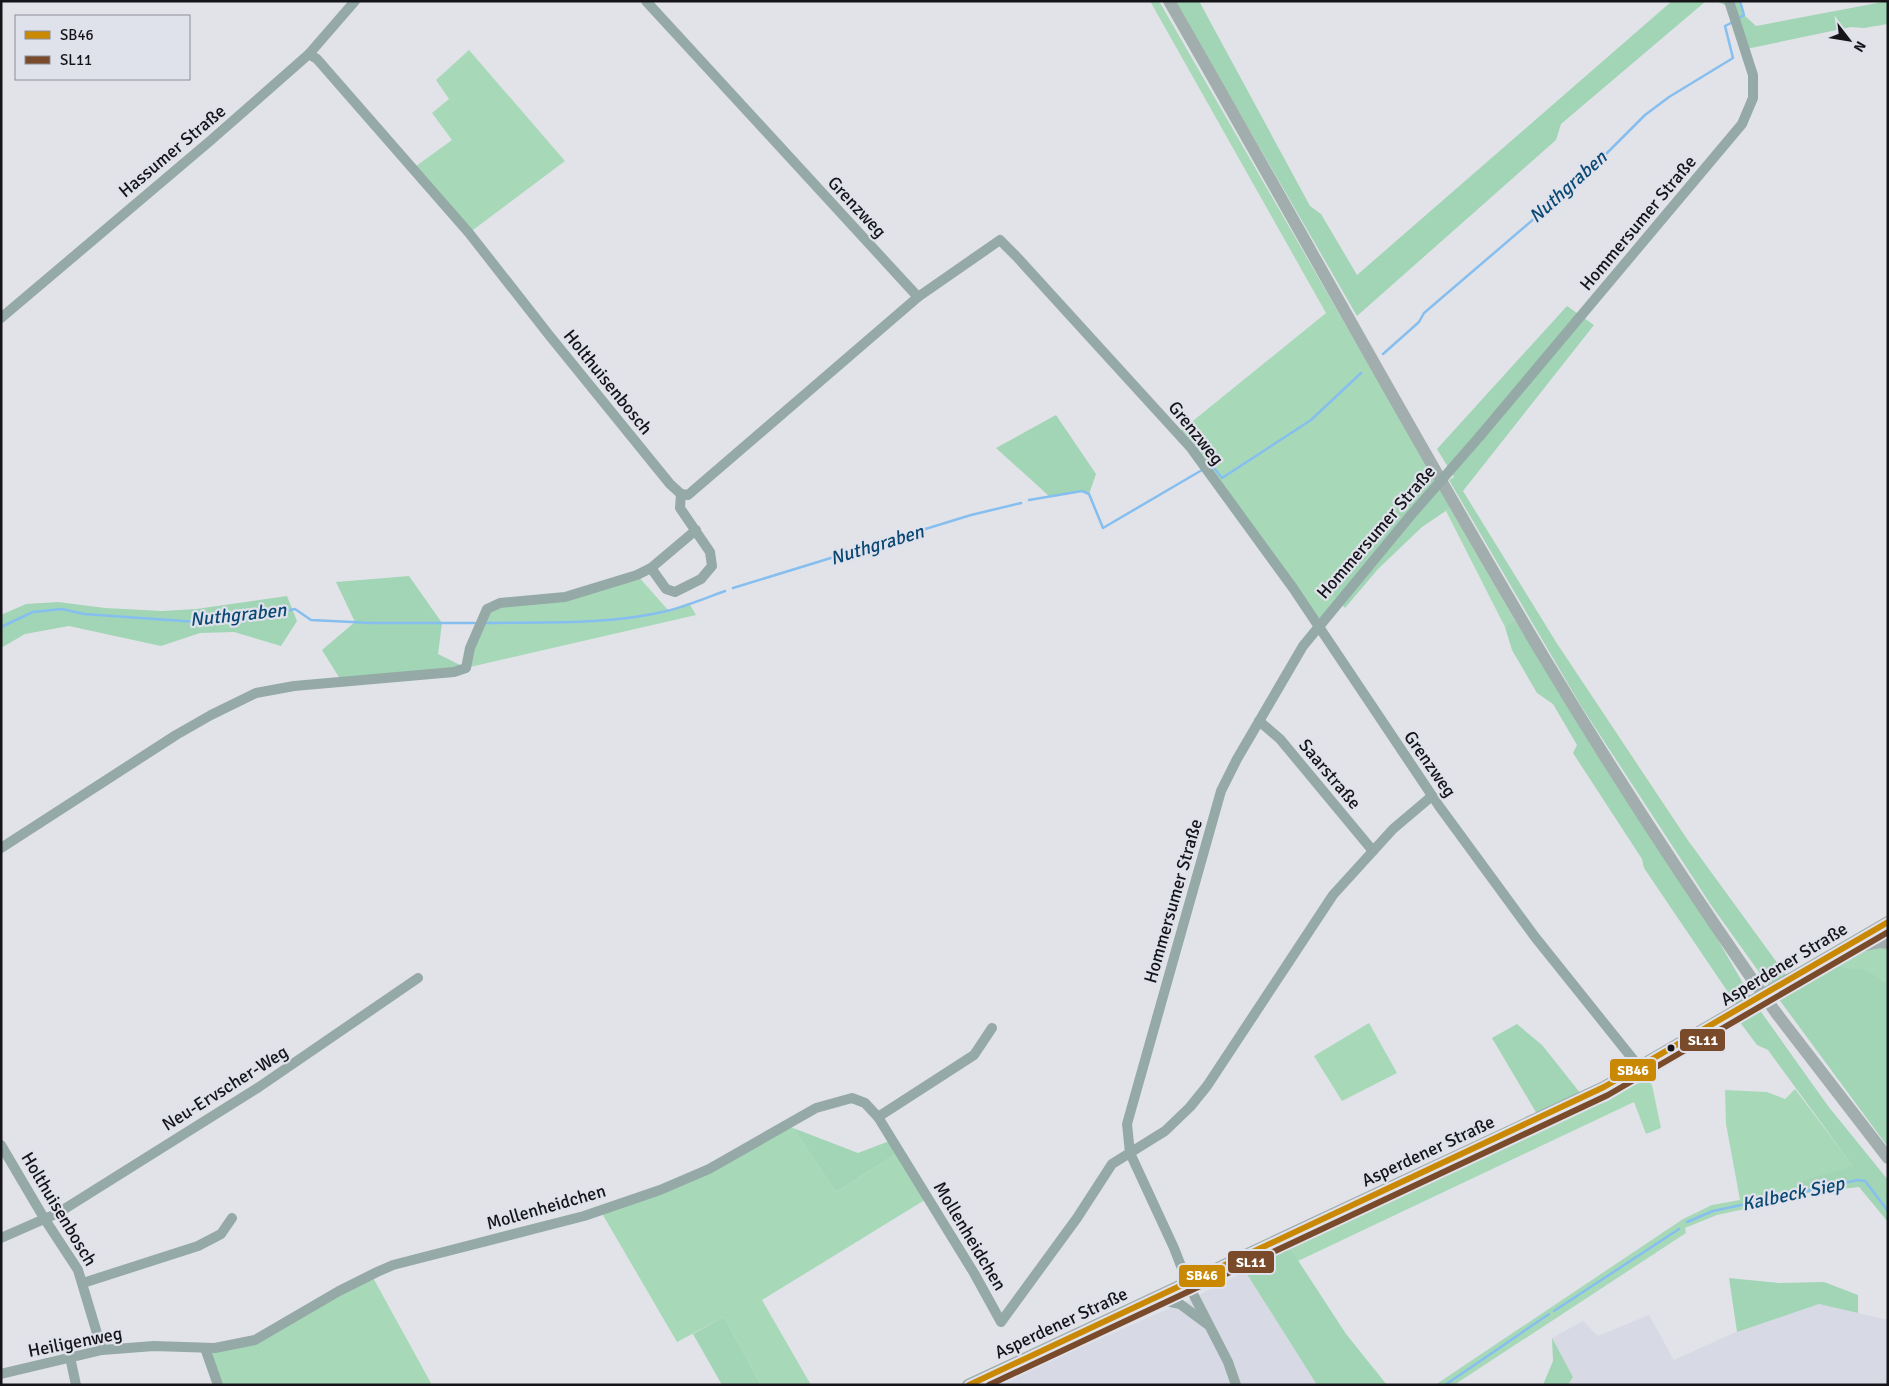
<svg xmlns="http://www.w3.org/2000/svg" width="1889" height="1386" font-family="Signika,sans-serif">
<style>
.built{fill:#d7d9e5}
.green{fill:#a7d9b9}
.forest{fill:#a1d5b5}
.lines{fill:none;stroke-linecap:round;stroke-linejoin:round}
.stream{stroke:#86bfef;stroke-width:2.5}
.minor{stroke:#95aaa7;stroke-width:10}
.major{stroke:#a1aead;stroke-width:12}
.minor-bridge{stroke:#95aaa7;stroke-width:10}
.major-bridge{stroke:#a1aead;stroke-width:12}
.bus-1-casing{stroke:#dfe1eb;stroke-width:10}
.bus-2-casing{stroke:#dfe1eb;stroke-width:10}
.bus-1{stroke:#ca8905;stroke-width:6}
.bus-2{stroke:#7a4b2a;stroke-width:6}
.bus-dot{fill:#151519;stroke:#dfe1eb;stroke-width:2}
.labels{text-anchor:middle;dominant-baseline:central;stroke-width:4.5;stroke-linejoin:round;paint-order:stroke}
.street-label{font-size:18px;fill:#151519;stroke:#dfe1eb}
.water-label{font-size:19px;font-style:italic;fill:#0b4974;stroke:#dfe1eb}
.line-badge{stroke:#dfe1eb;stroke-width:2}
.badge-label{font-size:14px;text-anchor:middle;font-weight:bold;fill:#fff}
</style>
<rect width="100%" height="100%" fill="#e2e3e8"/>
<g class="built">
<polygon points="1245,1271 1317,1385 995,1385 1195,1297"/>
<polygon points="1819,1304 1888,1320 1888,1385 1568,1385 1572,1377 1552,1338 1583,1321 1598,1336 1649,1315 1674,1360 1747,1327"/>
</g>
<g class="green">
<polygon points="1150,1 1159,1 1427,466 1406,487 1331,591 1339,600 1316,627 1178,433 1326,313"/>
<polygon points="469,50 565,161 469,233 412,169 452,140 432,113 449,99 436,80"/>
<polygon points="1450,508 1514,619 1505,627 1446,511"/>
<polygon points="637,575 668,610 689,603 696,615 466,668 487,609 565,597"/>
<path d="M1888 945V983C1836 953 1824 971 1778 998L1776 995 1855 951Z"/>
<polygon points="1369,1023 1397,1073 1342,1101 1314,1056"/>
<polygon points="1646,1077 1652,1085 1661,1128 1646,1134 1634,1102 1298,1261 1290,1248 1468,1161 1562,1118 1608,1101"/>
<polygon points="1795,1089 1854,1167 1797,1182 1799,1194 1796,1198 1717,1215 1685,1228 1686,1233 1454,1385 1435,1385 1683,1219 1712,1205 1740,1200 1726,1124 1725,1090 1767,1092 1785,1099"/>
<polygon points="785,1126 793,1128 836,1192 899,1152 928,1198 762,1300 811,1385 761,1385 724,1317 677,1342 600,1210 660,1190"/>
<polygon points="371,1274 432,1385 218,1385 205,1348 255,1340"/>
</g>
<g class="forest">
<polygon points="1175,1 1199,1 1310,206 1321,214 1357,275 1672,1 1706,1 1561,124 1556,140 1357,316"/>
<polygon points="1716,1 1740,1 1744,15 1756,26 1888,1 1888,24 1864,28 1851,27 1746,49 1729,7"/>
<polygon points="1567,306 1594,325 1463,491 1556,642 1687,839 1786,975 1769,986 1711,905 1581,706 1449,480 1454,477 1437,449"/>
<polygon points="1056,415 1096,474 1089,494 1082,491 1049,496 996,448"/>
<polygon points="1427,466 1450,508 1422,527 1378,569 1345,608 1330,591 1406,487"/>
<polygon points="409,576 442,623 438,654 466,668 342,682 322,650 355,622 336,582"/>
<polygon points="287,596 297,621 281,646 234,632 200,633 161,646 69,626 25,634 1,648 1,615 26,604 58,602 105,608 162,611 196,609"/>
<polygon points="1514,619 1711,928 1751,997 1736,1004 1644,868 1642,859 1573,753 1577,745 1553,704 1537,693 1512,650 1505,627"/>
<polygon points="1835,966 1865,970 1888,983 1888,1147 1778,998"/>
<polygon points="1759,1009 1828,1106 1888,1180 1888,1222 1859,1187 1799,1194 1797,1182 1853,1166 1768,1050 1757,1045 1739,1021"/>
<polygon points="1517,1024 1542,1045 1581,1094 1537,1114 1492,1038"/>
<polygon points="793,1128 858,1153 892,1140 899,1152 836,1192"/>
<polygon points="1290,1248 1346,1334 1387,1385 1317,1385 1245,1271"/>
<polygon points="1729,1278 1779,1283 1824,1282 1858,1295 1858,1313 1819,1304 1737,1332"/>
<polygon points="724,1317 761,1385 722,1385 693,1334"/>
<polygon points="1552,1338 1573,1377 1568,1385 1543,1385 1553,1361"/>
</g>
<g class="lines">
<g class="stream">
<polyline points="1739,18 1744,15 1740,1"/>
<polyline points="1383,354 1419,322 1424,313 1584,176 1645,115 1669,97 1733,58 1725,26 1731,23"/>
<polyline points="1208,466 1211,464 1222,478 1311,420 1361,373"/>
<polyline points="1029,500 1082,491 1089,494 1103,528 1202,470"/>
<polyline points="733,588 971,515 1021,503"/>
<path d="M485 623C545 622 608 625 667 611 687 606 706 598 725 591"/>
<polyline points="1,627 33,612 62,609 84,614 197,622 216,618 254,617 295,609 311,620 372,623 475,623"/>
<polyline points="1687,1222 1713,1211 1858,1180 1865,1181 1888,1211"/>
<polyline points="1554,1311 1679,1229"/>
<polyline points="1445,1385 1549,1314"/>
</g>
<g class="minor">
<polyline points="646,1 918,297 1000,240 1016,256 1191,448 1293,588 1439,806 1535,937 1640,1068"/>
<polyline points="309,54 317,59 469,233 549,335 670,484 681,494 688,495 918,297"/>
<polyline points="1,318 210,141 309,54 355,1"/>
<polyline points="1480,436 1742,124 1753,98 1753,75 1729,1"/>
<polyline points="651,568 666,589 675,592 701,579 712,566 710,552 680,508 681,494"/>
<polyline points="1259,721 1280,739 1373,851"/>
<polyline points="1,848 176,735 211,715 256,693 294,686 454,672 466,668 470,648 487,609 500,603 565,597 637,575 651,568 696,530"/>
<polyline points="878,1117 974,1055 992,1028"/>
<polyline points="1,1145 44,1218 78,1270 102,1350"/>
<polyline points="1,1238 58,1213 259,1087 418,978"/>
<polyline points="83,1283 198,1246 221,1234 232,1218"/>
<polyline points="1156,1299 1180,1304 1207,1324"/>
<polyline points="205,1348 218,1385"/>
<polyline points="70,1357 76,1385"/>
<polyline points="1,1374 102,1350 154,1346 215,1348 255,1340 339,1291 377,1272 393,1265 584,1216 660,1190 709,1169 816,1108 852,1098 865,1103 878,1117 974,1273 1001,1322 1077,1218 1112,1164 1165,1131 1190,1107 1207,1086 1333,895 1393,829 1432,796"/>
<polyline points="1236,1385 1228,1362 1188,1284 1174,1248 1130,1153 1127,1124 1221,791 1237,759 1303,646 1411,515"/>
</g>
<g class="major">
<path d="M1169 1C1294 218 1414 439 1542 654 1609 766 1680 875 1754 982"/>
<polyline points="1854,947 1880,942 1888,943"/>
<polyline points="1777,1014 1888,1158"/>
<polyline points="968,1385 1604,1087 1888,922"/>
</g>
<polyline class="minor-bridge" points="1411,515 1480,436"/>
<polyline class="major-bridge" points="1754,982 1777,1014"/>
<defs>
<polyline id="bus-1" points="969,1385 1604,1087 1888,922"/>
<polyline id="bus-2" points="989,1385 1608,1095 1888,932"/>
</defs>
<use href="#bus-1" class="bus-1-casing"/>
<use href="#bus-2" class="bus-2-casing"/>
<use href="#bus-1" class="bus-1"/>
<use href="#bus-2" class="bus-2"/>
</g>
<circle class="bus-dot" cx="1671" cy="1048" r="4.5"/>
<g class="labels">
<g class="street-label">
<text transform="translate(172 151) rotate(-40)">Hassumer Straße</text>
<text transform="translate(857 207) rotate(47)">Grenzweg</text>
<text transform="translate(1638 223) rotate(-50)">Hommersumer Straße</text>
<text transform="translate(608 382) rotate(51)">Holthuisenbosch</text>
<text transform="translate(1196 433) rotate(51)">Grenzweg</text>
<text transform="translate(1376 532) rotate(-49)">Hommersumer Straße</text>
<text transform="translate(1430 764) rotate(55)">Grenzweg</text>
<text transform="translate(1330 774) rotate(50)">Saarstraße</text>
<text transform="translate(1173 901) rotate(-74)">Hommersumer Straße</text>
<text transform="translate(1784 964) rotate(-31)">Asperdener Straße</text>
<text transform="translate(225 1088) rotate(-32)">Neu-Ervscher-Weg</text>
<text transform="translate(1428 1151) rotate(-25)">Asperdener Straße</text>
<text transform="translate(546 1207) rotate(-16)">Mollenheidchen</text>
<text transform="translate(59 1209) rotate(59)">Holthuisenbosch</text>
<text transform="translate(970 1236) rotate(59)">Mollenheidchen</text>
<text transform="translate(1061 1323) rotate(-25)">Asperdener Straße</text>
<text transform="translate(75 1342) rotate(-11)">Heiligenweg</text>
</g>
<g class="water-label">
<text transform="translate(1568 187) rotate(-42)">Nuthgraben</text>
<text transform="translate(877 545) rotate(-17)">Nuthgraben</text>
<text transform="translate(238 615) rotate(-6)">Nuthgraben</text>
<text transform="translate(1793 1194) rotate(-12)">Kalbeck Siep</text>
</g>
</g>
<g class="line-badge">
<rect x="1679" y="1028" width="47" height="24" rx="5" fill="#7a4b2a"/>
<rect x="1609" y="1058" width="48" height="24" rx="5" fill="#ca8905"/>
<rect x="1227" y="1250" width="48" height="24" rx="5" fill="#7a4b2a"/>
<rect x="1178" y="1264" width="48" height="24" rx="5" fill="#ca8905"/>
</g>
<g class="badge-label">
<text x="1703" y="1045">SL11</text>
<text x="1633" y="1075">SB46</text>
<text x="1251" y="1267">SL11</text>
<text x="1202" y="1280">SB46</text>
</g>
<rect width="1889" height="1386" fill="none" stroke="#151519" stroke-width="5"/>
<rect x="15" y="15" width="175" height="65" fill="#dfe1eb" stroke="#8e8f97"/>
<rect x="25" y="31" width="25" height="8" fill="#ca8905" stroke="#8e8f97"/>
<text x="60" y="40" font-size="15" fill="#151519">SB46</text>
<rect x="25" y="56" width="25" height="8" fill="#7a4b2a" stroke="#8e8f97"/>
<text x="60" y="65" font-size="15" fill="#151519">SL11</text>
<g transform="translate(1849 40) rotate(121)" stroke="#dfe1eb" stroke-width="4" paint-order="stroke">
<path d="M0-4L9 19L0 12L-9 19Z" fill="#151519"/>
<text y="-8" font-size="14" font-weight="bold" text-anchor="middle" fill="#151519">N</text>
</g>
</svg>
